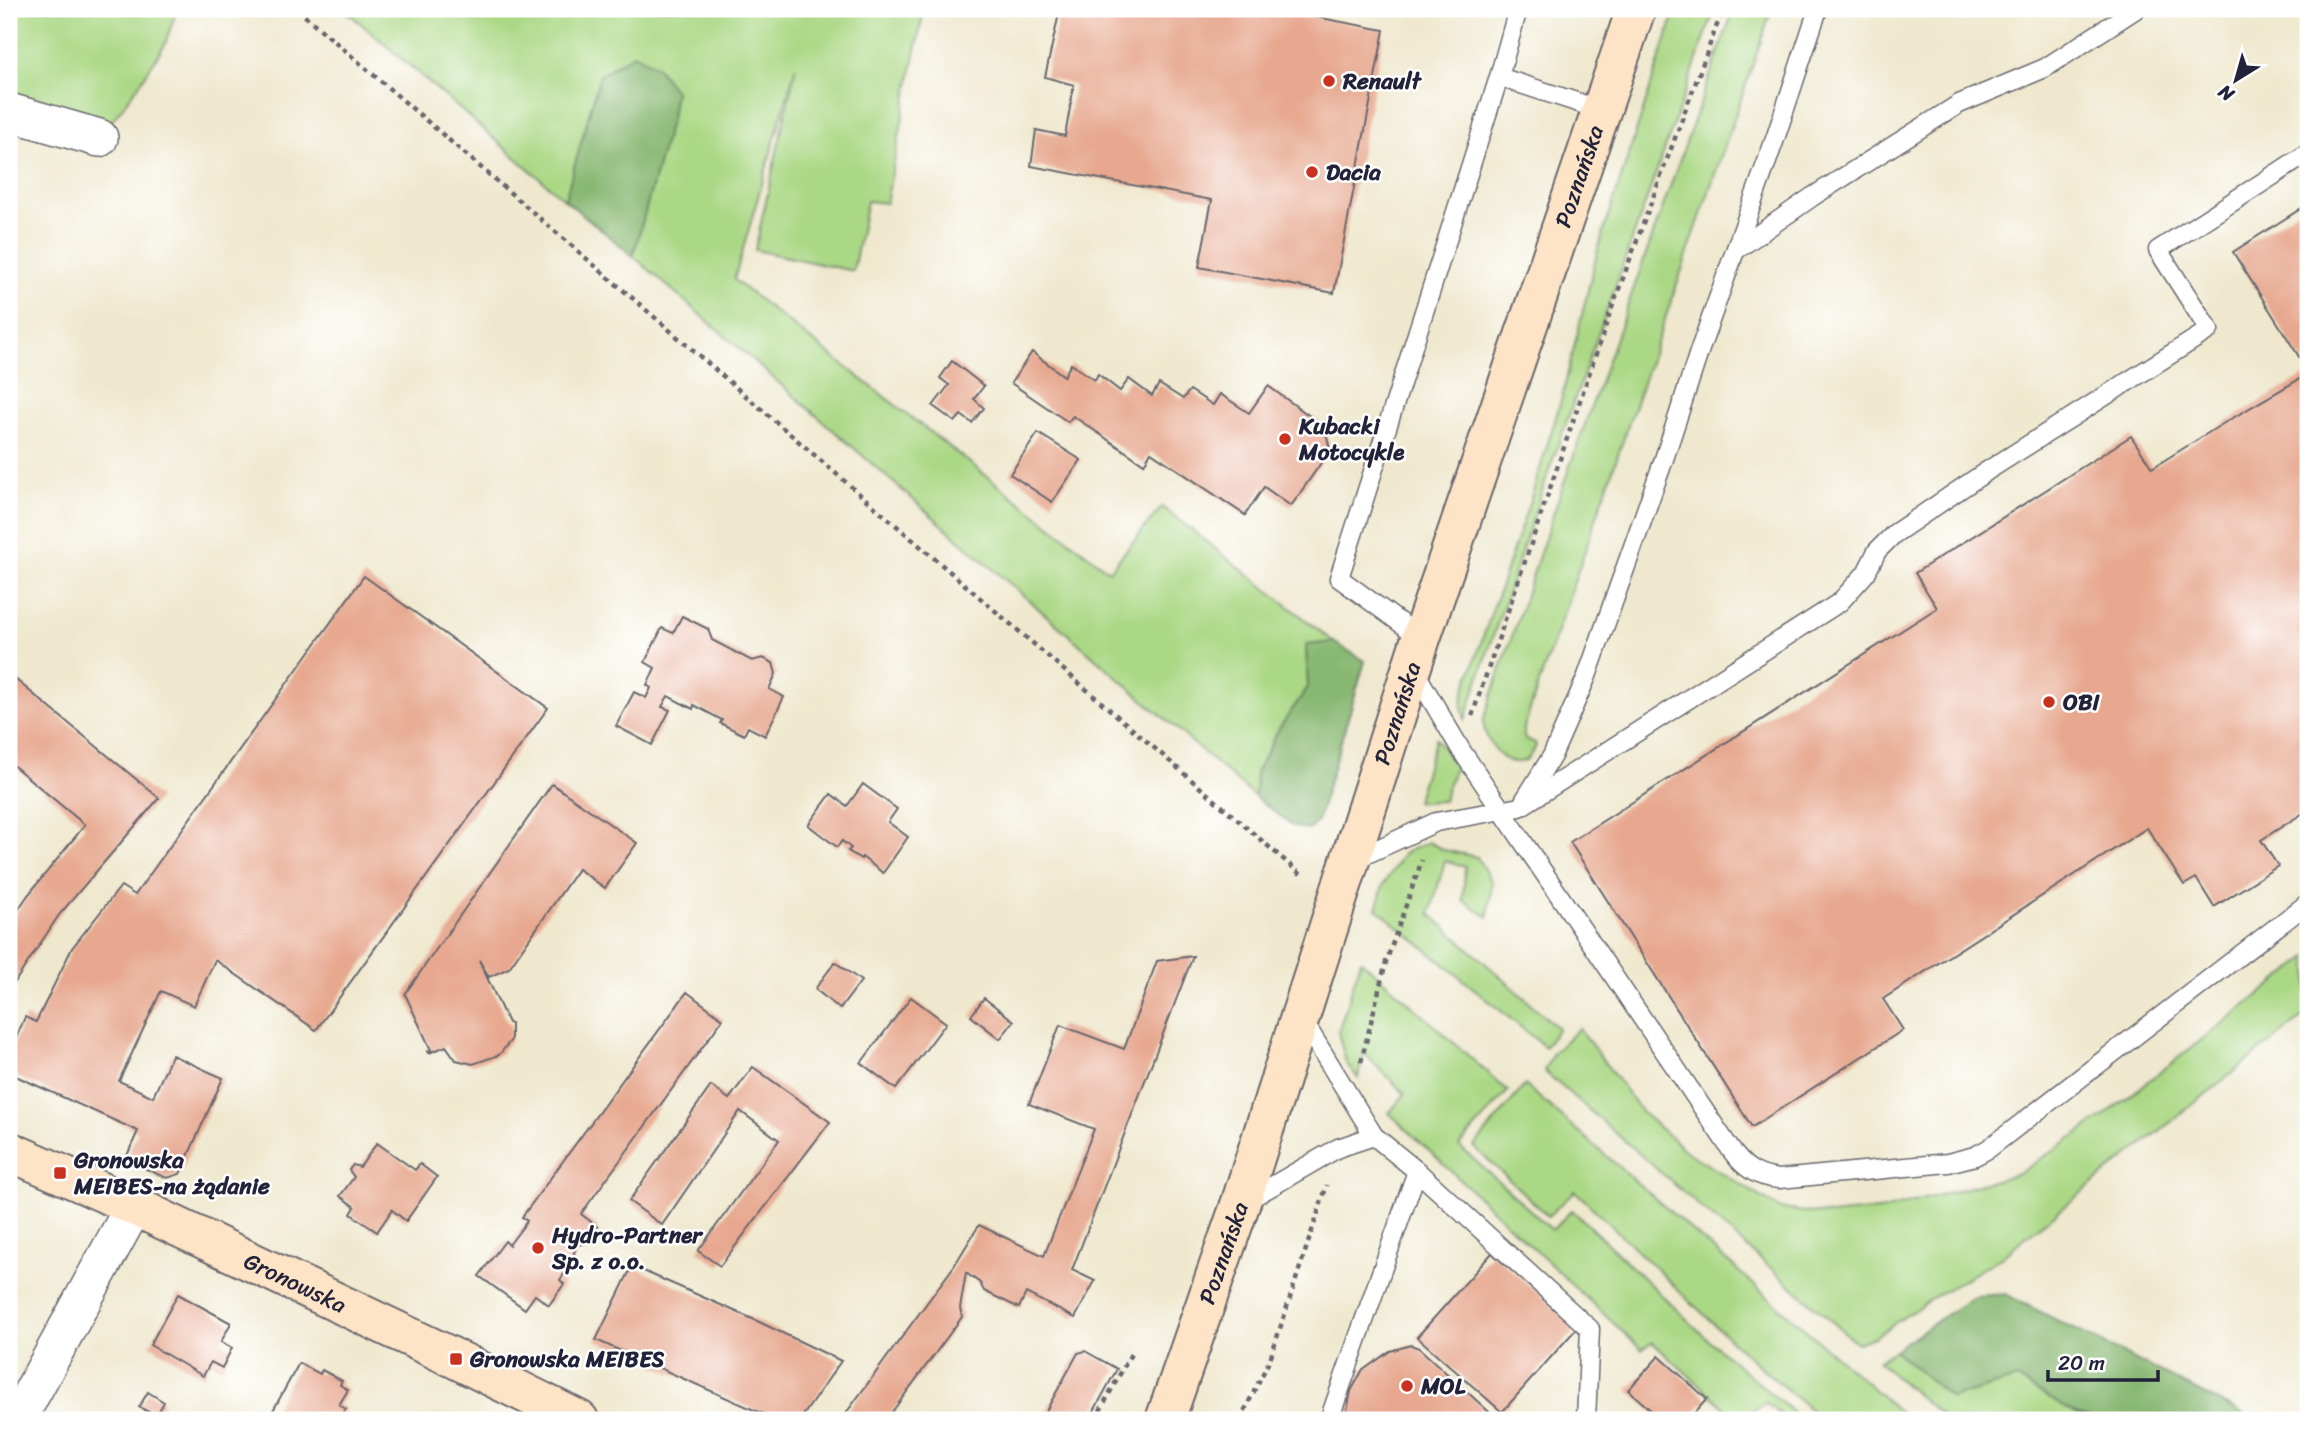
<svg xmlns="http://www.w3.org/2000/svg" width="2317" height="1429" font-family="Sriracha,sans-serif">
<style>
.green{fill:#abd885;stroke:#667d60;stroke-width:2}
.forest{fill:#88b872;stroke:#556d56;stroke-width:2}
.building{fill:#e7a88f}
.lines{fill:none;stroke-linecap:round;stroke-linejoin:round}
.lane-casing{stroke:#6a676e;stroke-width:21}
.street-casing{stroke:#6a676e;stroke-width:40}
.secondary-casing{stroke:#6a676e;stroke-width:42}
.path{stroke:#6a676e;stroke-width:4.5;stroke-dasharray:5 5;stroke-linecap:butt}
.lane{stroke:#fff;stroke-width:18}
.street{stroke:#fff;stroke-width:37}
.secondary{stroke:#fee4c6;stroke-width:38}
.poi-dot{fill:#c8321e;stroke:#fff;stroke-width:2.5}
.labels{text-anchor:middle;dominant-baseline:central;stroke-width:5;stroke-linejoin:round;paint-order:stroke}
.poi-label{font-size:23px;font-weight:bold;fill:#22223b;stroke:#fff;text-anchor:start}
.street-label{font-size:23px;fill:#22223b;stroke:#fff}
</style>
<rect width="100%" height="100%" fill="#fff"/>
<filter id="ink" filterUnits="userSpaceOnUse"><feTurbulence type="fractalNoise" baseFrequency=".0143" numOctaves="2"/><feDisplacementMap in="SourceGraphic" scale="14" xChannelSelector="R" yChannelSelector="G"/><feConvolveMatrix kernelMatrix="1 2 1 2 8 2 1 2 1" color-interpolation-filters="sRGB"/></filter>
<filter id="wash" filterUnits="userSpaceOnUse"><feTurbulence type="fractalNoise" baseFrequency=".00686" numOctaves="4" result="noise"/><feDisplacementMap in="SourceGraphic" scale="28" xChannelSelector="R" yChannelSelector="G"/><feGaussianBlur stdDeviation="1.57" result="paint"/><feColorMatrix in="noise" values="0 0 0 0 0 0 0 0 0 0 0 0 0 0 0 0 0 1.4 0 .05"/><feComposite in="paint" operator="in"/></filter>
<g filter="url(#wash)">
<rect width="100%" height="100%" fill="#efe8ce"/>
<g class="green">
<polygon points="9,9 177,9 165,44 139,85 99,138 9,112"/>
<polygon points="344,9 924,9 886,203 867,201 853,271 755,250 796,66 734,280 1109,571 1162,507 1334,642 1306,646 1308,687 1278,730 1256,773 1255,797 633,256 671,118 675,91 656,66 600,75 565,200"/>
<polygon points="1676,9 1715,9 1545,482 1465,720 1462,707 1463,695 1531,498 1562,397 1598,249"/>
<path d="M1734 9H1772L1524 727V738L1535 743 1536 746 1527 760C1504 770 1485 742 1483 722L1562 488Z"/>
<polygon points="1436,738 1455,766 1443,801 1416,802"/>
<polygon points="1428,842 1444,850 1477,857 1492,883 1488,917 1463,900 1465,866 1445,861 1430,914 1558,1028 1545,1047 1377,909 1383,885 1404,853"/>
<polygon points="2308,957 2308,1013 1997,1260 1934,1297 1874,1337 1857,1343 1544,1071 1553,1053 1579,1028 1641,1111 1687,1152 1781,1209 1831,1215 1887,1209 2018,1174 2101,1118"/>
<polygon points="1361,960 1508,1091 1459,1146 1552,1230 1572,1210 1714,1345 1802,1420 1787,1420 1766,1403 1738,1420 1652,1342 1642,1350 1389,1113 1405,1094 1364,1053 1358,1078 1346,1063 1338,1032"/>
<polygon points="1525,1085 1909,1420 1822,1420 1740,1349 1575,1191 1548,1216 1474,1147"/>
<polygon points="1894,1350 1951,1398 2017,1379 2078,1415 2104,1420 1947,1420 1878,1362"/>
</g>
<g class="forest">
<polygon points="634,54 656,66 675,91 671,118 633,256 565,200 600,75"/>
<polygon points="1334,642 1365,661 1317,822 1309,830 1293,826 1255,797 1256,773 1278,730 1308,687 1306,645"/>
<polygon points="2005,1294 2255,1420 2104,1420 2078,1415 2017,1379 1951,1398 1894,1350 1974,1296"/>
</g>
<g id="blocks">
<g class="building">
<polygon points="1060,9 1295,9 1295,13 1384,30 1334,293 1199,267 1212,200 1031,166 1036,130 1065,136 1074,85 1045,77"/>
<polygon points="2308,204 2308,371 2233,252"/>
<polygon points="1032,352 1064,376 1071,364 1095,380 1098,374 1120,391 1129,379 1152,396 1159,384 1183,399 1190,390 1213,405 1220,394 1249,413 1268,386 1325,427 1330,450 1291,506 1264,487 1245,515 1151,452 1144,464 1073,416 1068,422 1011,383"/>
<polygon points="952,361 984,386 974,399 984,408 972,423 961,415 955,422 933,406 949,385 940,378"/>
<polygon points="2308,374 2308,810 2261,840 2278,866 2214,907 2196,878 2184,885 2147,828 1883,999 1903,1030 1752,1127 1570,842 1937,608 1915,573 2131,436 2152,468 2224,423"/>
<polygon points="1038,433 1081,460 1052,502 1010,474"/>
<polygon points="364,576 548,708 316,1030 215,960 194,1006 161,991 119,1081 153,1097 172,1055 223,1078 180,1174 167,1178 125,1160 138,1131 9,1073 9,1054 25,1017 36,1022 72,948 121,886 135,895"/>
<polygon points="682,616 708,629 712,640 752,661 763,658 773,663 776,674 769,689 784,697 765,736 748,727 744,735 720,723 722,720 694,705 693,709 668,696 662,707 670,710 652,745 616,726 634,692 646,698 651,688 647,685 655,668 645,662 662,628 673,633"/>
<polygon points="9,674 159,798 59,915 9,991 9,923 28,895 85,825 9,762"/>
<polygon points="552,784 637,843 605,888 578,869 509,968 489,977 479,960 508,1023 511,1024 511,1040 499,1055 473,1064 456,1060 446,1046 429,1053 428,1051 431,1050 405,994"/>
<polygon points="863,784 897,809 888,822 908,837 883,873 862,857 861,859 848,851 851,848 842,841 837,847 808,825 831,794 847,806"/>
<polygon points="1193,956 1072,1270 1095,1281 1075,1318 1026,1293 1019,1308 984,1291 980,1283 966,1273 960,1308 962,1317 886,1420 841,1420 954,1266 979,1225 1044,1256 1094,1129 1029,1104 1060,1025 1124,1049 1157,961"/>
<polygon points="835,962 861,981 840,1009 815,989"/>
<polygon points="687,992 723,1019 581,1214 598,1227 586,1243 578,1245 574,1252 575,1259 560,1280 564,1284 549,1305 535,1295 525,1309 479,1276 505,1241 509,1245 527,1221 522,1217"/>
<polygon points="911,997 946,1023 896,1089 861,1063"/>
<polygon points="984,998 1014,1021 1000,1039 971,1016"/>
<polygon points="753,1067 830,1122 720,1266 698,1251 779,1140 740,1111 662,1225 629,1201 711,1086 729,1099"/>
<polygon points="377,1143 415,1170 420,1164 437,1177 406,1221 392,1210 377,1232 351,1214 355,1207 340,1196 354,1177 349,1170 353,1165 360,1167"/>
<polygon points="1492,1253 1577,1328 1502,1412 1417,1337"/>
<polygon points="632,1266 755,1320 841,1361 800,1420 777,1420 596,1340"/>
<polygon points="178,1294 231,1323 221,1342 232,1348 222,1368 211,1362 203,1376 150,1345"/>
<polygon points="1411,1345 1419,1348 1498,1420 1345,1420 1351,1391 1362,1371 1390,1351"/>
<polygon points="1085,1351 1117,1369 1089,1420 1041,1420 1078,1353"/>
<polygon points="1659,1356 1707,1399 1688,1420 1662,1420 1628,1390"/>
<polygon points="299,1363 320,1374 322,1370 342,1381 340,1385 348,1390 339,1405 346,1409 339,1420 277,1420 270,1416"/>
<polygon points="148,1392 164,1402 156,1416 139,1407"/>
</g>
</g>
</g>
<g filter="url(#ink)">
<use href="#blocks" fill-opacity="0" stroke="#6a676e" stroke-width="2"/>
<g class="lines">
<defs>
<g id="lane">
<polyline points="1499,77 1601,110"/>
<polyline points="1736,250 1812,197 1959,104 2045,68 2136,9"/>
<polyline points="1421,638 1339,578 1499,77 1518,9"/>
<path d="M1414 670 1461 750 1731 1150C1744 1168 1757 1177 1779 1179L1948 1163 1975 1156 1988 1149 2308 903"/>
<polyline points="1524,801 1552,756 1587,676 1663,462 1700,349 1775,139 1818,9"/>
<polyline points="1354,860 1436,822 1520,807 1840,602 1866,573 1877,551 1894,534 1987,471 2209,330 2158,250 2308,153"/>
<polyline points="1302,1019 1374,1136 1417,1171 1329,1420"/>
<polyline points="1417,1171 1590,1329 1586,1420"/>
<polyline points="1246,1201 1338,1148 1374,1136"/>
</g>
<g id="street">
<polyline points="9,112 99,138"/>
<polyline points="17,1420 134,1206"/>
</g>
<g id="secondary">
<path id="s1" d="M9 1151 134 1206 456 1359 579 1420"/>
<path id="s2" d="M1165 1420 1240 1205 1421 638 1636 9"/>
</g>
</defs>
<use href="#lane" class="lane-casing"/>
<use href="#street" class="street-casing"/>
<use href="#secondary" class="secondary-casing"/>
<g class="path">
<polyline points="297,9 1304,877"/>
<polyline points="1472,716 1610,313 1723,9"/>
<polyline points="1361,1062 1386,962 1422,860"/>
<polyline points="1095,1420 1132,1352"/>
<polyline points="1240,1420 1270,1359 1327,1185"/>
</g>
<use href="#lane" class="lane"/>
<use href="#street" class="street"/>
<use href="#secondary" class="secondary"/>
</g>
</g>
<g class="poi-dot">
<circle cx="1329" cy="81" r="7"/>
<circle cx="1312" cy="172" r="7"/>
<circle cx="1285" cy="439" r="7"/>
<circle cx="2049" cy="702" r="7"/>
<rect x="53" y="1166" width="14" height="14" rx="3.5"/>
<circle cx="538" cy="1248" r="7"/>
<rect x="449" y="1352" width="14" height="14" rx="3.5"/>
<circle cx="1407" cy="1386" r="7"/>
</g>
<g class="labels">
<g class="poi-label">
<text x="1343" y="81">Renault</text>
<text x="1326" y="172">Dacia</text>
<text x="1299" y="426">Kubacki<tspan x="1299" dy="26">Motocykle</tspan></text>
<text x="2063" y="702">OBI</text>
<text x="74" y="1160">Gronowska<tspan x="74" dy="26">MEIBES-na żądanie</tspan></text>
<text x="552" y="1235">Hydro-Partner<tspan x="552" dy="26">Sp. z o.o.</tspan></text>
<text x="470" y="1359">Gronowska MEIBES</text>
<text x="1421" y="1386">MOL</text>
</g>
<g class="street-label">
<text stroke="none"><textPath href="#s2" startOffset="1311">Poznańska</textPath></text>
<text stroke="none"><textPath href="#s2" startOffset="744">Poznańska</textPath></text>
<text stroke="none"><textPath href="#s2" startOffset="177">Poznańska</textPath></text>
<text stroke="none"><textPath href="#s1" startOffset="315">Gronowska</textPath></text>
</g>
</g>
<rect width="2317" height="1429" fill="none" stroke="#fff" stroke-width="35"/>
<g transform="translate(2236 80) rotate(217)" stroke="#ffffff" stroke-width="5" paint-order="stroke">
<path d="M0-5L12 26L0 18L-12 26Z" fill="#22223b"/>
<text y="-10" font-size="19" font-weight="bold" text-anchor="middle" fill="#22223b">N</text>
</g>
<path d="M2048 1370v10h110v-10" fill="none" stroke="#22223b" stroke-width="3.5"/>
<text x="2058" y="1370" font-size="21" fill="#22223b" stroke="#ffffff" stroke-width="5" paint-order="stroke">20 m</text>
</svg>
